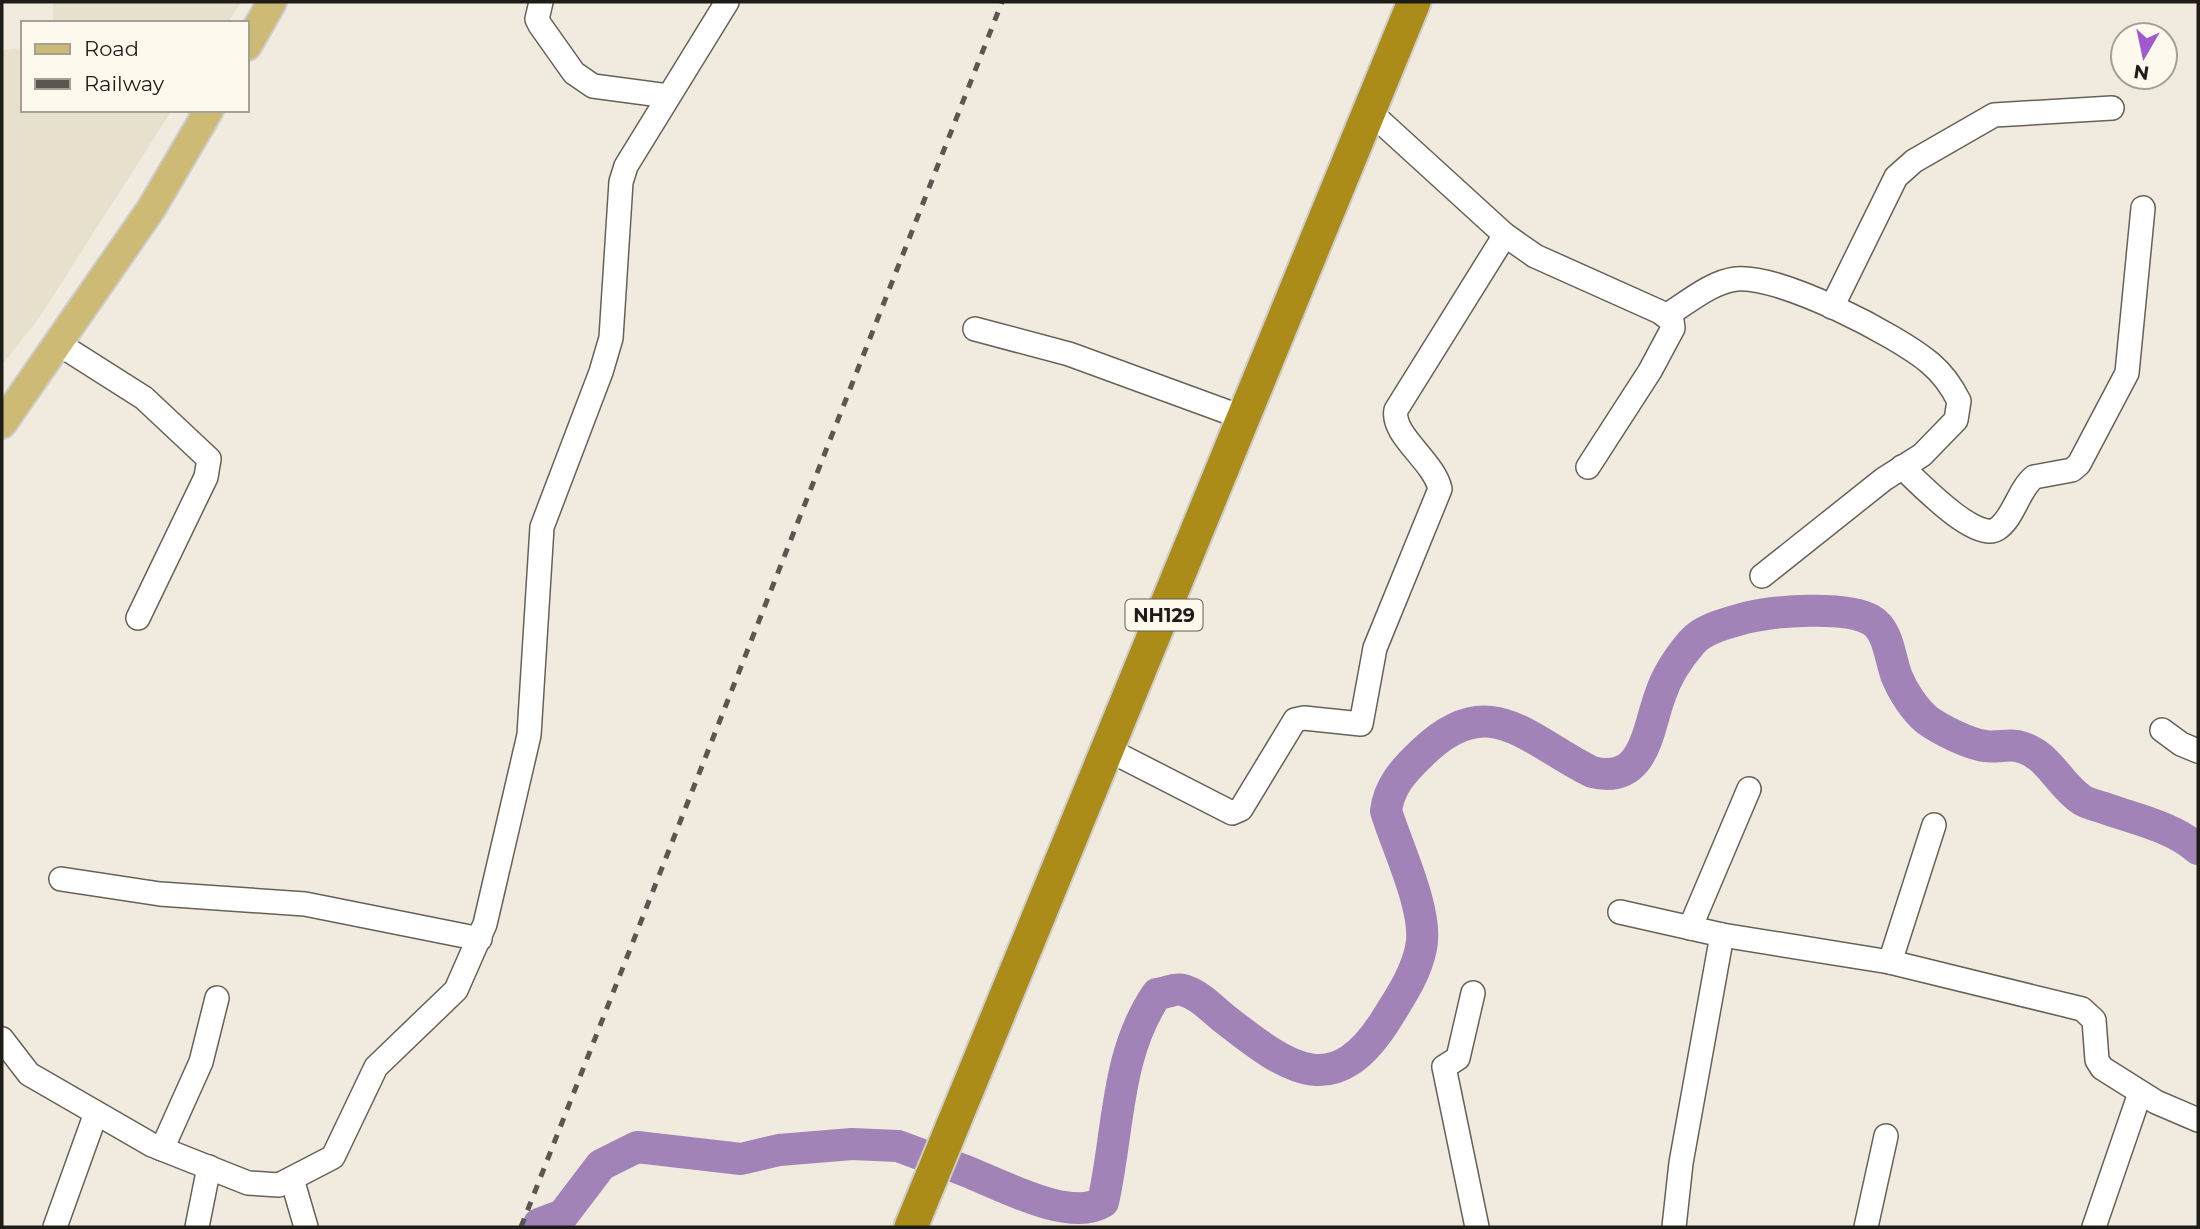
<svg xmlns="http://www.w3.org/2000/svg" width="2200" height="1229" font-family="Montserrat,sans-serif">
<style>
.built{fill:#e7e0cc}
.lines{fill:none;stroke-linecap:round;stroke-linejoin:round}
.river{stroke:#a183b8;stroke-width:32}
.minor-casing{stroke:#666257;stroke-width:26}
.major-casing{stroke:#cdcdcc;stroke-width:32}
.highway-casing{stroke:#cdcdcc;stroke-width:37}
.minor{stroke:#fff;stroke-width:23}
.major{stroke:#cdba74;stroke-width:28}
.highway{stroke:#ac8c18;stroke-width:33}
.rail{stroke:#595750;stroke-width:5;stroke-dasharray:9 9;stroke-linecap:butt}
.labels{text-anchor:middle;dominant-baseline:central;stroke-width:5;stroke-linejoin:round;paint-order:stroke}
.shield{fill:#fdf9ec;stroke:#605e57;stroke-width:2}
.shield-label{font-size:19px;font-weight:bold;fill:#1d1c17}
</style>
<rect width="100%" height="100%" fill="#f0ebde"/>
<g class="built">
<polygon points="53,2 241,2 228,23 53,23"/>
<polygon points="23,48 23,110 172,110 39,318 2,365 2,50"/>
</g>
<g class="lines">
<g class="river">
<path d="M958 1168C995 1181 1068 1224 1103 1202 1119 1132 1115 1055 1157 994 1165 993 1176 988 1183 990 1200 995 1212 1009 1226 1020 1291 1071 1336 1103 1389 1015 1402 994 1416 973 1421 948 1429 912 1397 847 1386 811 1389 786 1404 770 1422 753 1489 687 1527 740 1592 772 1645 785 1647 731 1660 696 1666 677 1679 657 1692 642 1704 628 1728 623 1745 618 1773 611 1846 605 1871 620 1889 630 1890 660 1897 677 1903 692 1915 710 1927 720 1941 730 1969 744 1985 746 1996 748 2007 744 2017 746 2049 753 2057 783 2082 800 2088 804 2099 806 2107 809 2138 820 2173 827 2198 849"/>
<polyline points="539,1224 563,1215 601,1165 637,1147 741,1159 779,1150 852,1144 898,1146 925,1156"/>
</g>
<defs>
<g id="minor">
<polyline points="541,2 537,19 540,25 574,73 593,86 668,96"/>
<polyline points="1369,111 1505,235 1535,256 1660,312 1672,321 1673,328 1650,371 1588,467"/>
<polyline points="1832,307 1896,177 1914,161 1994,115 2112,108"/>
<path d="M1666 316C1687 303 1711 282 1736 279 1779 274 1897 335 1930 363 1943 374 1951 385 1959 401L1956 420 1922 455 1884 479 1762 576"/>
<polyline points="975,329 1069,354 1244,418"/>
<polyline points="59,344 144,398 209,459 206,477 138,618"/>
<path d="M1902 467C1918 482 1976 543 1997 529 2014 518 2018 490 2034 477L2072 470 2079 464 2127 373 2143 208"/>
<polyline points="2162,730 2181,744 2198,751"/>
<path d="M1107 749 1232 813 1241 809 1295 720 1304 718 1361 724 1375 648 1440 489C1434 461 1391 435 1396 410L1505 235"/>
<polyline points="61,879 160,894 305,904 480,939"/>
<polyline points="1620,912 1722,935 1890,962 2082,1009 2094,1020 2097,1060 2102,1068 2156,1102 2198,1120"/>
<polyline points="1690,928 1749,789"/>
<polyline points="1890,962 1934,825"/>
<polyline points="1473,993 1458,1058 1444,1067 1477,1227"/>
<polyline points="2,1039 29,1074 152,1145 248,1183 279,1185 333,1157 376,1067 456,990 485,924 529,735 542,527 601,372 611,338 621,182 626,166 727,2"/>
<polyline points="162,1149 201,1062 217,998"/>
<polyline points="292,1179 306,1227"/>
<polyline points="55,1227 96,1113"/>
<polyline points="197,1227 209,1167"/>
<polyline points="1674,1227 1681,1163 1722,935"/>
<polyline points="1866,1227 1886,1136"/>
<polyline points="2094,1227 2140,1093"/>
</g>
<g id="major">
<polyline points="247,46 272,2"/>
<polyline points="2,424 151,209 209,110"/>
</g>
<polyline id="highway" points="911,1227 1414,2"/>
</defs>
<use href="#minor" class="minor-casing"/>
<use href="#major" class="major-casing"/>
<use href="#highway" class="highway-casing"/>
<use href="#minor" class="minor"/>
<use href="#major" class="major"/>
<use href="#highway" class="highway"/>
<polyline class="rail" points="521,1227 1002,2"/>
</g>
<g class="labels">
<rect class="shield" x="1125.5" y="599.5" width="77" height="31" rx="5"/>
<g class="shield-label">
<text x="1164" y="615">NH129</text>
</g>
</g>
<rect width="2200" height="1229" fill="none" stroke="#1d1c17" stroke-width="7"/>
<rect x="21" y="21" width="228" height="91" fill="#fdf9ec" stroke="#a3a197" stroke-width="2"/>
<rect x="35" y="44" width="35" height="10" fill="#cdba74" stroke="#a3a197" stroke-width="2"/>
<text x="84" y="56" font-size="21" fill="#1d1c17">Road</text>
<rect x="35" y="79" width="35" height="10" fill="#595750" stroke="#a3a197" stroke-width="2"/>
<text x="84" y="91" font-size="21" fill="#1d1c17">Railway</text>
<g transform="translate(2144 56) rotate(189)"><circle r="33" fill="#fdf9ec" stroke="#a3a197" stroke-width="2"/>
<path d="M0-5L12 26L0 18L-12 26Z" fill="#a059ce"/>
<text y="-10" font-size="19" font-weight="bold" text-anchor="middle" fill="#1d1c17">N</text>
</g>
</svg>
